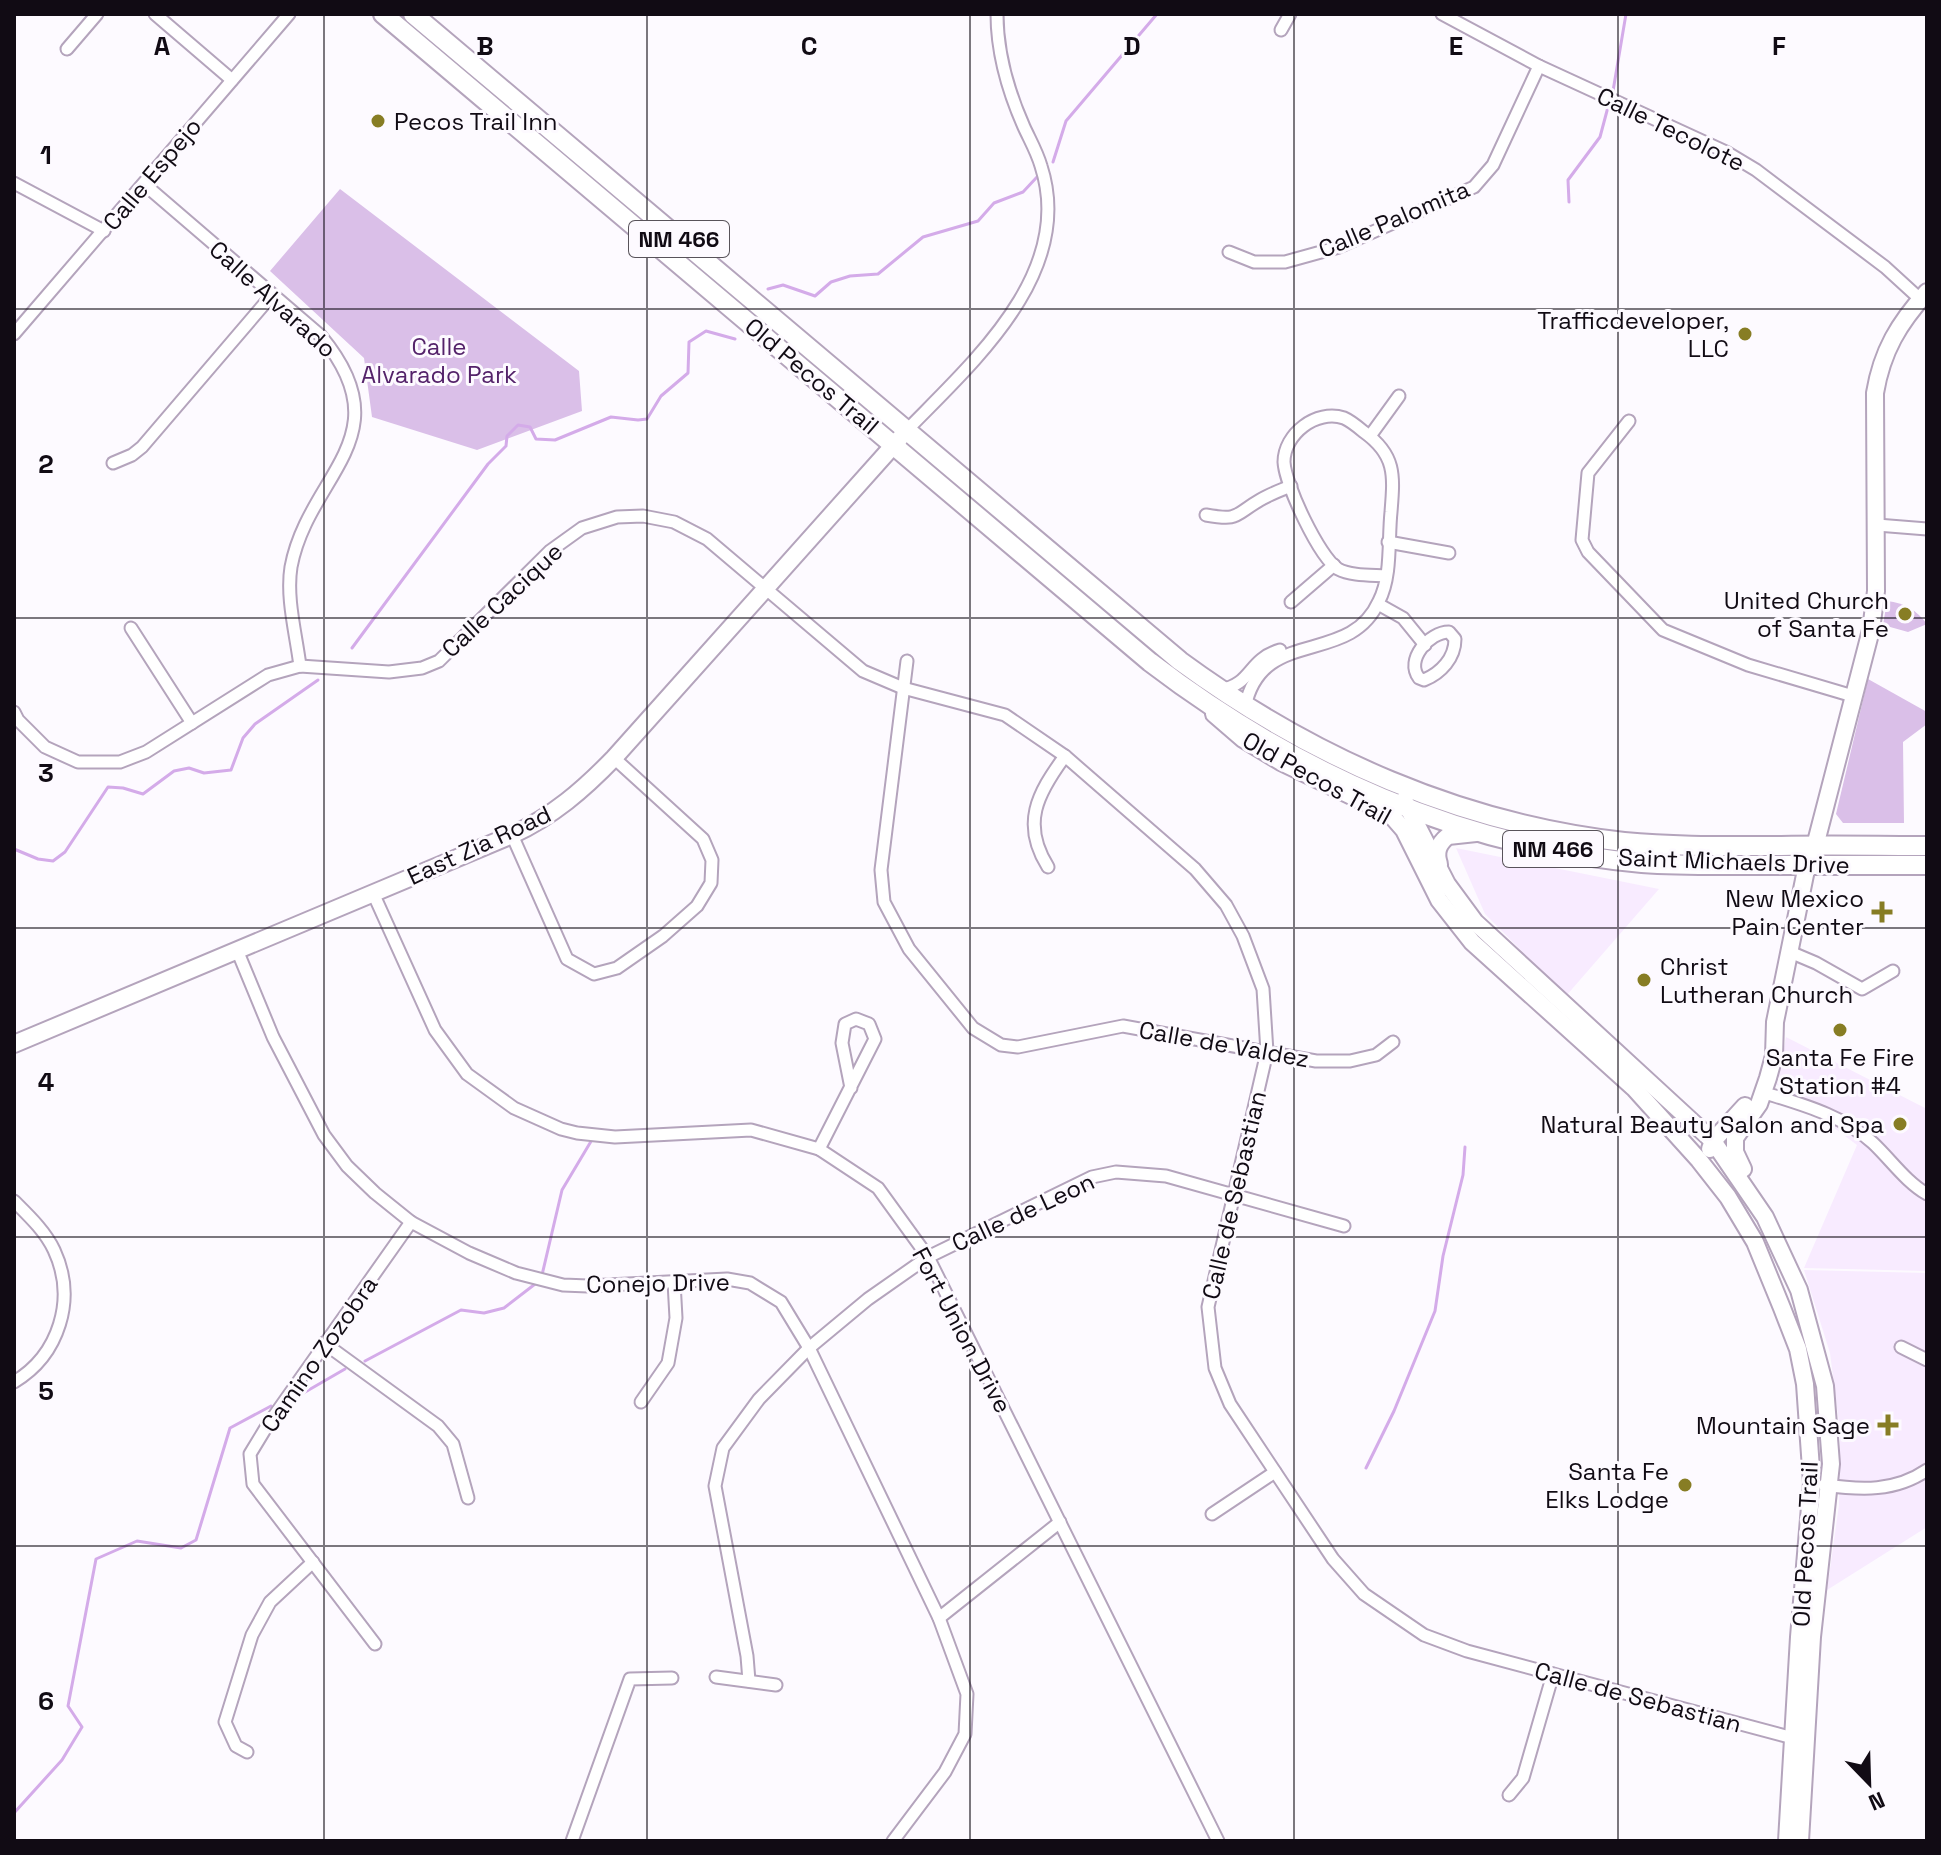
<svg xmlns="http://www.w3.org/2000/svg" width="1941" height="1855" font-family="'Space Grotesk',sans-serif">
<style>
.built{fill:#f8ebff}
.green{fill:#dabfe8}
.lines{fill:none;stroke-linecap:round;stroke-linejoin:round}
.stream{stroke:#d4abe9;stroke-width:3}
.street-casing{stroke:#b4a4bc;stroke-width:15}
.secondary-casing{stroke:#b4a4bc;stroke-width:20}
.primary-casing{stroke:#b4a4bc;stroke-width:22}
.street{stroke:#fff;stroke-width:11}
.secondary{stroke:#fff;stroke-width:16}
.primary{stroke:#fff;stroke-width:18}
.grid{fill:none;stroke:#110b14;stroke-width:2;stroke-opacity:0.55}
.poi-dot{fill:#877d24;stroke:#fdfaff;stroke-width:3}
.labels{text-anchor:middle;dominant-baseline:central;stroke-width:6;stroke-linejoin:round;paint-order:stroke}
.shield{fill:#fdfaff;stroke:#58535a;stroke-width:2}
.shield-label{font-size:22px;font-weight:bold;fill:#110b14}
.poi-label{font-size:24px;fill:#110b14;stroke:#fdfaff;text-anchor:end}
.street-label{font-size:24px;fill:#110b14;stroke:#fdfaff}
.park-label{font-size:24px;fill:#54226a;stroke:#fdfaff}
.grid-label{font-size:26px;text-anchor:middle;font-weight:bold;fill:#110b14;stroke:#fdfaff;stroke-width:6;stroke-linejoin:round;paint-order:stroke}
</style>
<rect width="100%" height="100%" fill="#fdfaff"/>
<g class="built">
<polygon points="1456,848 1659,889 1566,996 1485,914"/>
<polygon points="1786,1037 1927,1109 1927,1271 1804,1268 1857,1145 1777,1085"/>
<polygon points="1804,1270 1927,1273 1927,1527 1827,1590 1839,1505 1840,1431 1830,1353"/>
</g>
<g class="green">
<polygon points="340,189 579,371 582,411 477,450 372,417 364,358 270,271"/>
<path d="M1887 601C1905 603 1916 610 1927 624L1908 632 1883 625Z"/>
<polygon points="1868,679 1927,712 1927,724 1903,742 1904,823 1843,823 1836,814"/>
</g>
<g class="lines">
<g class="stream">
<polyline points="1613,91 1626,14"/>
<polyline points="1053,162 1066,121 1157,14"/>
<polyline points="1569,202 1568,180 1600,137 1608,107"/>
<polyline points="768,289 783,285 815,296 831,282 850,276 878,274 923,237 978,221 994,203 1023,192 1037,177"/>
<polyline points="352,648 488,464 506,446 507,436 518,425 530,427 536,439 555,440 611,417 638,420 647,419 661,396 688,373 689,342 706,331 735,339"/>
<polyline points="14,849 38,859 53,861 65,852 108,787 123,788 143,794 174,771 189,768 204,773 231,770 243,738 255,724 318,680"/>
<polyline points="542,1275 562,1190 593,1138"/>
<polyline points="365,1361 461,1310 484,1313 504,1308 539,1281"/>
<polyline points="300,1395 345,1369"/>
<polyline points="1366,1468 1394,1411 1435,1311 1443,1256 1463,1175 1465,1147"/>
<polyline points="14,1813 62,1760 82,1727 68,1706 96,1559 137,1541 181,1548 196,1540 230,1428 271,1406"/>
</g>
<defs>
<g id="street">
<polyline points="155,14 232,80"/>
<polyline points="1442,14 1539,66 1726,152 1756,170 1885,267 1920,299"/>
<polyline points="1281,30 1290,14"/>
<polyline points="67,49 97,14"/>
<polyline points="14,183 104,231"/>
<path d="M144 184 321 336C405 437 308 475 291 567 286 598 296 634 300 666"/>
<polyline points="1229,252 1254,262 1285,262 1339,247 1474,187 1493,165 1539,66"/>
<polyline points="14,334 289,14"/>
<polyline points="1629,421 1588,473 1582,540 1588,552 1663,630 1748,665 1853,696"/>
<path d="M906 431C972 363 1076 273 1041 166 1037 152 1030 140 1024 127 1008 91 997 53 997 14"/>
<polyline points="1370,436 1399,396"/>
<polyline points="113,463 132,455 142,447 272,295"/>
<path d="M1206 515C1240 521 1234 515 1260 500 1270 494 1281 490 1291 486"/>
<polyline points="1877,525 1927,529"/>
<polyline points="1388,542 1449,553"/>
<polyline points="1291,602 1334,565"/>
<polyline points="1378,604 1403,618 1425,645"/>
<polyline points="131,628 192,723"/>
<path d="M1449 632 1455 639C1455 658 1441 673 1424 680L1419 678C1405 660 1429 632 1449 632Z"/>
<polyline points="907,661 881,870 884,902 909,949 973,1028 1001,1045 1018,1047 1123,1026 1316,1061 1350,1061 1376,1055 1393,1042"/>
<path d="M1220 690C1253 684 1247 660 1280 650"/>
<path d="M1245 707C1262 625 1349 668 1379 601 1392 576 1388 540 1391 512 1394 475 1396 455 1364 432 1358 427 1351 421 1344 418 1316 409 1284 434 1284 462 1285 484 1319 557 1338 569 1351 576 1371 575 1386 576"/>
<polyline points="14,712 18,720 45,747 78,762 120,762 146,752 268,675 300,666 389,672 422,668 439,661 550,551 582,528 617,517 643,516 674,522 707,539 863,671 903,688 1005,715 1065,756 1195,869 1226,905 1243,936 1263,989 1267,1052 1208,1307 1215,1368 1230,1404 1333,1559 1364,1594 1424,1635 1467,1651 1797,1739"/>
<polyline points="512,835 567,959 594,974 617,968 663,936 697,906 711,883 712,860 703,839 614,758"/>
<path d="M1048 867C1021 824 1037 794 1065 756"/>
<polyline points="373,893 435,1030 467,1074 514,1108 561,1129 577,1133 615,1137 751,1130 819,1149 878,1188 928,1257 1218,1841"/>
<polyline points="237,950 273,1037 324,1135 347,1166 375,1193 411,1222 469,1253 516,1273 563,1285 588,1286 727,1279 750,1283 781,1302 809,1348 939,1618 967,1694 965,1734 945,1772 893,1841"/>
<polyline points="1790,952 1816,963 1862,989 1893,971"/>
<path d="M1762 1092C1800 1104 1843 1115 1873 1143 1891 1160 1906 1182 1927 1194"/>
<polyline points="819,1149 875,1039 869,1024 856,1019 845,1024 842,1043 851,1088"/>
<path d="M14 1201C29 1216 45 1231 54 1250 77 1299 59 1355 14 1382"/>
<polyline points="324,1343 438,1426 453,1444 468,1498"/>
<polyline points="1901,1347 1927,1360"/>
<polyline points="641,1402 668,1363 676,1318 674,1282"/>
<path d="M1824 1485C1861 1490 1895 1492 1927 1470"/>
<polyline points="1212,1514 1275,1472"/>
<polyline points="939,1618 1060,1522"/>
<polyline points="375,1644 253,1484 250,1454 267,1426 411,1222"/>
<polyline points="716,1677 776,1685"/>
<polyline points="749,1681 747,1656 715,1486 723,1448 759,1399 809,1348 868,1299 928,1257 1092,1177 1116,1172 1166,1176 1344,1226"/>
<polyline points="247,1752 236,1746 225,1722 252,1635 270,1602 313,1562"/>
<polyline points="1509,1795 1523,1778 1553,1674"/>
<polyline points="572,1841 630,1679 672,1678"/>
</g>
<g id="secondary">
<polyline points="1214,714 1243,739 1281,762 1391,815 1404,830 1439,900 1472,942 1634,1088 1699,1160 1728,1197 1755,1242 1782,1308 1798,1349 1805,1384 1812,1483 1799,1637 1787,1841"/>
<polyline points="1404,800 1447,884 1475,922 1713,1141 1765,1217 1799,1290 1825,1386 1831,1464 1812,1637 1800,1841"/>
<path d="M1439 864C1435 852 1438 844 1448 836L1476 833"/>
<path d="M14 1044 512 835C553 816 583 790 614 758L900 438"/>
<polyline points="1710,1149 1713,1141 1745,1106"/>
<path d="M1743 1169 1735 1152V1138L1759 1104 1768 1078 1774 1056 1775 1022 1807 865 1815 846 1871 630 1876 591 1875 393C1882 351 1899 323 1927 292"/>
</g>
<g id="primary">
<path d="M383 14 1150 662C1294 772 1461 847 1642 863 1683 866 1723 865 1763 865 1818 865 1872 865 1927 865"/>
<path d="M413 14 1180 661C1311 757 1461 824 1624 842 1676 847 1729 846 1781 846 1830 845 1878 846 1927 846"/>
</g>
</defs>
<use href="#street" class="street-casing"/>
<use href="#secondary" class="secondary-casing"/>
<use href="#primary" class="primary-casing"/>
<use href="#street" class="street"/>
<use href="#secondary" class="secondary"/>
<use href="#primary" class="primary"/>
</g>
<path class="grid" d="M324 14V1841M647 14V1841M970 14V1841M1294 14V1841M1618 14V1841M14 309H1927M14 618H1927M14 928H1927M14 1237H1927M14 1546H1927"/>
<g class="poi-dot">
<circle cx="378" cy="121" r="8"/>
<circle cx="1745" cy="334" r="8"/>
<circle cx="1905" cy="614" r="8"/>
<path d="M1878 900h8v8h8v8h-8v8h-8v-8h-8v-8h8z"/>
<circle cx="1644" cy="980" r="8"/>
<circle cx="1840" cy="1030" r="8"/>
<circle cx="1900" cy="1124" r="8"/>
<path d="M1884 1413h8v8h8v8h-8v8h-8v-8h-8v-8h8z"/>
<circle cx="1685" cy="1485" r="8"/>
</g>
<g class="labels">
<g class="shield">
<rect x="629" y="221" width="100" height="36" rx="6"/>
<rect x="1503" y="831" width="100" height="36" rx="6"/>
</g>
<g class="shield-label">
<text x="679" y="239">NM 466</text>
<text x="1553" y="849">NM 466</text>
</g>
<g class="poi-label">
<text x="394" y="121" text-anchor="start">Pecos Trail Inn</text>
<text x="1729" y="320">Trafficdeveloper,<tspan x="1729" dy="28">LLC</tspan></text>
<text x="1889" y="600">United Church<tspan x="1889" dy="28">of Santa Fe</tspan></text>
<text x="1864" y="898">New Mexico<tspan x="1864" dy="28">Pain Center</tspan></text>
<text x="1660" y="966" text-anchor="start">Christ<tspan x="1660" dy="28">Lutheran Church</tspan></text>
<text x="1840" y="1057" text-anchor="middle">Santa Fe Fire<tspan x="1840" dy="28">Station #4</tspan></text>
<text x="1884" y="1124">Natural Beauty Salon and Spa</text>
<text x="1870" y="1425">Mountain Sage</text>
<text x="1669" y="1471">Santa Fe<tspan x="1669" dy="28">Elks Lodge</tspan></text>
</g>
<g class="street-label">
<text transform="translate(1671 129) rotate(26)">Calle Tecolote</text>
<text transform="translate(152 174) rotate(-50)">Calle Espejo</text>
<text transform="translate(1394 219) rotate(-23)">Calle Palomita</text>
<text transform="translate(273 299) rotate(42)">Calle Alvarado</text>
<text transform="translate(812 376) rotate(40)">Old Pecos Trail</text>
<text transform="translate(502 600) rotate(-43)">Calle Cacique</text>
<text transform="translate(1317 778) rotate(29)">Old Pecos Trail</text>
<text transform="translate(479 845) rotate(-25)">East Zia Road</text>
<text transform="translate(1734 861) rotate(2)">Saint Michaels Drive</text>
<text transform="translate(1224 1044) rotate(10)">Calle de Valdez</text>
<text transform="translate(1234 1195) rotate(-77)">Calle de Sebastian</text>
<text transform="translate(1023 1212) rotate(-25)">Calle de Leon</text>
<text transform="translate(658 1283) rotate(-1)">Conejo Drive</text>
<text transform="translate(962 1330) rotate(62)">Fort Union Drive</text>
<text transform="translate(319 1354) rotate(-55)">Camino Zozobra</text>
<text transform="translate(1805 1544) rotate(-87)">Old Pecos Trail</text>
<text transform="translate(1638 1697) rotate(15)">Calle de Sebastian</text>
</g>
<g class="park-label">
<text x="439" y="346">Calle<tspan x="439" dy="28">Alvarado Park</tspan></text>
</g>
</g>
<g class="grid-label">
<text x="162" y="55">A</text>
<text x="485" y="55">B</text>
<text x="809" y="55">C</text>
<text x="1132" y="55">D</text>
<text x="1456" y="55">E</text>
<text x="1779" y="55">F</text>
<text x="46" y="164">1</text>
<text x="46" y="473">2</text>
<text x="46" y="782">3</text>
<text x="46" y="1091">4</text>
<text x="46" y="1400">5</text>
<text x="46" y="1710">6</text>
</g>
<rect width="1941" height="1855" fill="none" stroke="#110b14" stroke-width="32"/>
<g transform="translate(1869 1783) rotate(157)" stroke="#fdfaff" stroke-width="6" paint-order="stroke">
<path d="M0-6L14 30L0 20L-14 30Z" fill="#110b14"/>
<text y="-12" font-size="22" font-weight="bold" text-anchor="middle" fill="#110b14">N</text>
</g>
</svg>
